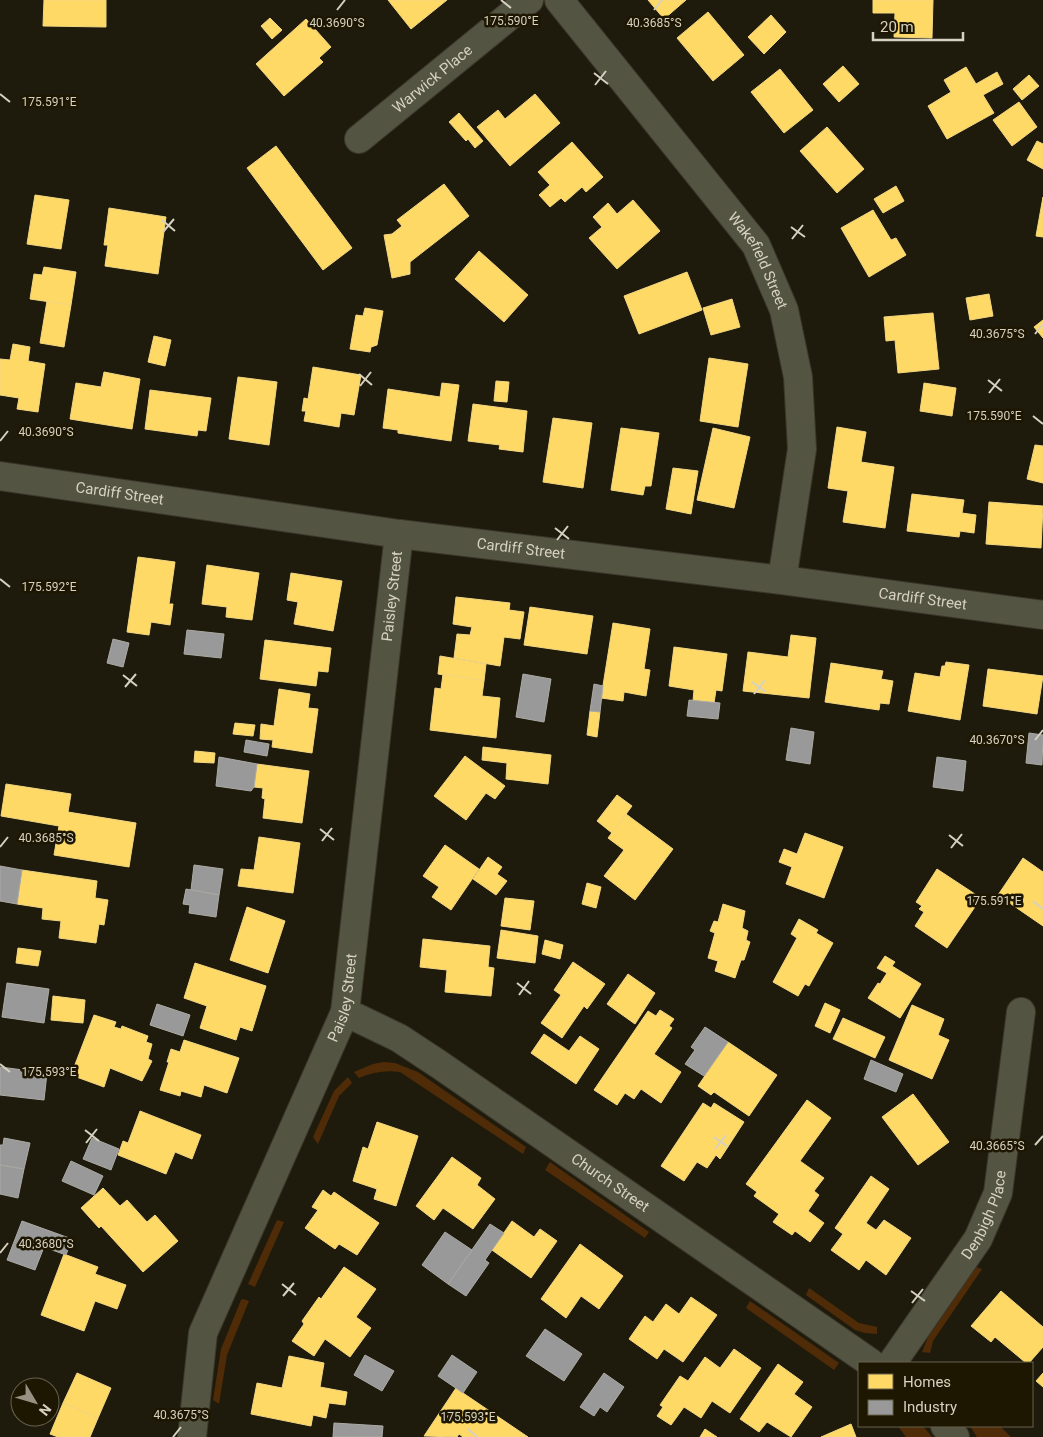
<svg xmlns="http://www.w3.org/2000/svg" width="1043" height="1437" font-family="Roboto,sans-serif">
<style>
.green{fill:#502b07}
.homes{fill:#ffd966;stroke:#f3d781}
.industry{fill:#999;stroke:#abaaa5}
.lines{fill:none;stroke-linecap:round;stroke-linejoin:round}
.street-casing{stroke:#3b372b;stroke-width:30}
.street{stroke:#545442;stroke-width:28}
.ticks{fill:none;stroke:#d6d1c1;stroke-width:2}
.labels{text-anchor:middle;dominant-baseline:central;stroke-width:5;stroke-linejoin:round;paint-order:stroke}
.street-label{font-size:15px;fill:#d6d1c1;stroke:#1d1600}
.ticks-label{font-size:12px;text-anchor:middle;fill:#d6d1c1;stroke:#1d1600;stroke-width:5;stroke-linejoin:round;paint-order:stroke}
</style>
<rect width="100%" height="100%" fill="#1f1b0c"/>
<g class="green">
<path d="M384 1062 395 1063 418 1072 526 1147 523 1154 400 1072C386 1070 373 1072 359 1078L354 1072 373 1064Z"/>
<polygon points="348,1077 352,1083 339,1096 318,1144 313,1137 334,1091"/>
<polygon points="550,1162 649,1232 645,1238 545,1170"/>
<polygon points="277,1220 284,1222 255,1287 248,1284"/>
<polygon points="976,1267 982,1269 933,1341 930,1353 922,1352 928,1337"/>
<polygon points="809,1288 859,1323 877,1327 877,1334 865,1333 855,1330 806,1295"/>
<polygon points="243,1299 249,1301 227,1355 219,1404 213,1400 221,1349 241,1300"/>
<polygon points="750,1301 839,1363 834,1370 746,1308"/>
<polygon points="898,1426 923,1426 932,1437 906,1437"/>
<polygon points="970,1426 1000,1426 1011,1437 977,1437"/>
</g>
<g class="homes">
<polygon points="44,0 106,0 106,27 43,26"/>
<polygon points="388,0 447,0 411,29"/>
<polygon points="648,0 686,0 664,19"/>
<polygon points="873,0 933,0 932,38 894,37 895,13 873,13"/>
<polygon points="708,12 744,55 713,81 677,38"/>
<polygon points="771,15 786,32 764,54 748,37"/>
<polygon points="270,18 282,30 272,39 261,26"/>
<polygon points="306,19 331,47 319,58 323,62 284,96 256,64"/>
<polygon points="843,66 859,84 839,102 823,84"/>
<polygon points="966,67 976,84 997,72 1003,84 983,95 994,113 947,139 928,106 951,92 944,80"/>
<polygon points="780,69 813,110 784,133 751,92"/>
<polygon points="1029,75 1039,86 1022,100 1013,89"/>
<polygon points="535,94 560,123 510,166 477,127 498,110 505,119"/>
<polygon points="1019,102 1037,127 1012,146 993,120"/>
<polygon points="459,113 483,141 475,148 468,139 466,141 449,122"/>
<polygon points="827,127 864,169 837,193 800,151"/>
<polygon points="1037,141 1043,144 1043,169 1027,160"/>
<polygon points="572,142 603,177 586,192 582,187 565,202 561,198 550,207 539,195 550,185 538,172"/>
<polygon points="276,146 352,248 323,270 247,168"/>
<polygon points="444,184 469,216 410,262 410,274 392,278 384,235 392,234 402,226 397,220"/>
<polygon points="896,186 904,201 883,213 874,199"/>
<polygon points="35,195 69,200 61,249 27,244"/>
<polygon points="1043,197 1043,237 1036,236"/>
<polygon points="633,200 660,231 617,269 589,238 602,227 593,217 608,203 617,214"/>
<polygon points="109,208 166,217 158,274 105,266 108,245 104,245"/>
<polygon points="873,210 891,240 896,238 906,255 869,277 841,228"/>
<polygon points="479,251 528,295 504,322 455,279"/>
<polygon points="44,267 76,272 71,305 30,299 34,274 42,275"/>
<polygon points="687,272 702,310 639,334 624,296"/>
<polygon points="989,294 993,316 970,320 966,298"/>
<polygon points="732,299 740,327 711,335 703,308"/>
<polygon points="47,301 71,305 64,347 40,343"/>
<polygon points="365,308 383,311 377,345 371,347 370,352 350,349 356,315 363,316"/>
<polygon points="933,313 939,369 898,373 895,340 886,341 884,317"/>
<polygon points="1043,320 1043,338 1034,327"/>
<polygon points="154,336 171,340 165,366 148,362"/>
<polygon points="13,344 30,347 28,361 45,364 38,412 17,409 19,398 0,395 0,359 10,360"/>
<polygon points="709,358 748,364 738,427 700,421"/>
<polygon points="313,367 361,375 354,415 341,413 339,427 304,421 306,411 302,411 304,398 308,399"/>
<polygon points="104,372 140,379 132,429 70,419 76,383 101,387"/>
<polygon points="238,377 277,382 269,445 229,439"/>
<polygon points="496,381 509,382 507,402 494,401"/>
<polygon points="442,383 459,385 451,441 398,433 398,430 383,428 388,389 440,397"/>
<polygon points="924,383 956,388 952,416 920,411"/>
<polygon points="150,390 211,398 206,431 198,430 197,436 145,429"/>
<polygon points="473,404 527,411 523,452 499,449 500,445 468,441"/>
<polygon points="553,418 592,423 583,488 543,482"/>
<polygon points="837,427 866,432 861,462 894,467 885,528 843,522 848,491 828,488"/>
<polygon points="621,428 659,433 651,486 645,486 643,495 611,490"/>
<polygon points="713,428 750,437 734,508 697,500"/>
<polygon points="1035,445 1043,446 1043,483 1027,479"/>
<polygon points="673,468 698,471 691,514 666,509"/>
<polygon points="912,494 964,500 962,513 976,515 974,533 960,531 959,537 907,531"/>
<polygon points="989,502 1043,506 1041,548 986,544"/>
<polygon points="138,557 175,562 169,604 173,604 170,625 151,622 149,635 127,632"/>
<polygon points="207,565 259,573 252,620 226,617 227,607 202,604"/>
<polygon points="291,573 342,581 333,631 294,624 298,602 287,600"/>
<polygon points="456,597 510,603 509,610 524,612 520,639 504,637 500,666 454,658 457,634 470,635 472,627 453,624"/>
<polygon points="530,607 593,616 587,654 524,645"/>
<polygon points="613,623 650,629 644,669 650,670 646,696 624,692 623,701 601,698"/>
<polygon points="791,635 816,638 809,698 743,691 748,652 788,657"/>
<polygon points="265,640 331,648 328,672 318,671 316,686 260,679"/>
<polygon points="674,647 727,654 722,691 716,690 714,703 693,701 694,690 669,686"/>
<polygon points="440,656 486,664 484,681 438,674"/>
<polygon points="946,662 969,665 960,720 908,711 915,673 940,677 942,666 945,666"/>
<polygon points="831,663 883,671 881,679 893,681 889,704 880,703 879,710 825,702"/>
<polygon points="988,669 1043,676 1037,714 983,706"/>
<polygon points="443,674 484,681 482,696 500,698 496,738 430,730 435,688 441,689"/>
<polygon points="279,689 310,694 308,708 318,709 312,753 272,747 273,740 260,739 261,724 274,726"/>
<polygon points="590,711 600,712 597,737 587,735"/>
<polygon points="235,723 255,725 253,736 233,734"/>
<polygon points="483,747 551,755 548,784 506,779 507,763 482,760"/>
<polygon points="195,751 215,753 214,763 194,762"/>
<polygon points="465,756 505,786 495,799 486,793 466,820 434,796"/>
<polygon points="257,764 309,771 302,823 263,818 265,799 262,798 263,788 254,787"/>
<polygon points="6,784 71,794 68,812 136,823 129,867 54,855 59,826 1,816"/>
<polygon points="617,795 632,806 612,833 597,821"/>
<polygon points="626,814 673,849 635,900 604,876 624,850 608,838"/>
<polygon points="805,833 843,847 824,898 786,884 792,867 779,862 784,849 797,854"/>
<polygon points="259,837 300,843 293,893 238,886 241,869 254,870"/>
<polygon points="445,845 479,869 451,910 432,897 439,887 423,876"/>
<polygon points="488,857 502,867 497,874 507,881 496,895 473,879"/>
<polygon points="1023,858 1043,872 1043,926 998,895"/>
<polygon points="937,869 981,898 947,948 915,926 924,912 919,909 922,906 916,902"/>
<polygon points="22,870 97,881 95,898 108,900 104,925 99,924 96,943 59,938 61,921 42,919 43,908 17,904"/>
<polygon points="587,883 601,887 596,908 582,904"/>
<polygon points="505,898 534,901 530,930 501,926"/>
<polygon points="723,904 745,911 742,928 748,931 746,940 750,942 744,960 741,960 735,978 715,971 718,961 708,958 715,933 710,931 714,921 718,922"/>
<polygon points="247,907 285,921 268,973 230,960"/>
<polygon points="799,919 818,930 816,933 833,943 809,986 805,984 798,996 773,982 797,938 791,934"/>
<polygon points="501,930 538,936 535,963 497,958"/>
<polygon points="423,939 490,946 488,967 494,968 491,996 445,992 447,970 420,967"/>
<polygon points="545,940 563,945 560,959 542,954"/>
<polygon points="18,948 41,951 38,966 16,963"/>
<polygon points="885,956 895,962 892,966 921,984 900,1018 868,998 878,983 880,984 887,973 877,968"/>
<polygon points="573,962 605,984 587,1009 584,1006 562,1038 541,1023 561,995 554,990"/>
<polygon points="195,963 266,986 252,1031 240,1027 236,1040 200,1028 207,1006 184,998"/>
<polygon points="628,974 655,993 635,1024 607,1004"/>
<polygon points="53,996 85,1000 83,1023 51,1020"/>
<polygon points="825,1003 840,1010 830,1033 815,1026"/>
<polygon points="912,1005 944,1019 938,1035 949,1040 932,1079 889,1060"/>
<polygon points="660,1010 674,1019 669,1026 672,1028 654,1054 681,1072 661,1103 641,1089 634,1099 625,1093 617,1105 594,1090 648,1011 656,1016"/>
<polygon points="94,1015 116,1022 114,1027 121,1029 122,1026 148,1036 146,1042 152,1044 148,1059 152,1061 142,1081 110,1068 104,1087 71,1075"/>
<polygon points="843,1018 885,1037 875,1058 833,1039"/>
<polygon points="544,1034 569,1051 580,1036 599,1049 576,1084 531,1053"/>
<polygon points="184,1040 239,1058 227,1093 204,1085 201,1097 181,1091 180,1096 160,1090 169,1062 167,1062 171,1049 180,1052"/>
<polygon points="728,1042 777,1075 749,1116 714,1092 711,1095 698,1086"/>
<polygon points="913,1094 949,1142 918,1165 882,1117"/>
<polygon points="807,1100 831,1118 800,1161 824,1178 814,1191 819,1195 808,1211 824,1223 810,1242 795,1231 792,1235 773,1222 779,1214 754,1196 757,1192 746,1184"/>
<polygon points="703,1103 711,1108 714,1103 744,1122 720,1159 716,1155 707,1168 697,1162 684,1181 661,1166"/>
<polygon points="140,1111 201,1135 192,1159 175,1152 166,1174 118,1155 123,1141 128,1143"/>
<polygon points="377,1122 418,1136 396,1206 374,1199 377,1189 353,1181 363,1147 368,1149"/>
<polygon points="452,1157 481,1178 477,1185 495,1199 473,1229 443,1208 434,1220 416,1206"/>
<polygon points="871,1176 889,1189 866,1223 876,1230 884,1220 911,1238 886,1275 866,1260 859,1270 831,1250 843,1234 835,1228"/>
<polygon points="103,1188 120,1206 127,1200 147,1222 155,1215 178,1241 143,1272 101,1226 99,1228 81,1208"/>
<polygon points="323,1190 331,1196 334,1192 379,1223 357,1255 339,1244 335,1249 305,1228 318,1210 312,1207"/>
<polygon points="512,1221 534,1237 540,1229 557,1241 531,1278 492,1250"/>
<polygon points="580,1244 623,1276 599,1309 581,1296 566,1318 541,1299"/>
<polygon points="64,1254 98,1267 95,1274 126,1285 117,1309 95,1301 84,1331 41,1315"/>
<polygon points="344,1267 376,1289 356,1317 371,1328 350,1357 325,1339 314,1356 292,1341 304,1324 302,1321 319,1297 321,1299"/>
<polygon points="1001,1291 1043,1327 1043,1347 1029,1363 1026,1363 995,1337 991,1342 971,1326"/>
<polygon points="691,1297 717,1315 683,1362 664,1349 657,1359 629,1339 645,1316 653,1322 666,1304 679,1314"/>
<polygon points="734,1349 761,1368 730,1413 712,1401 701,1418 684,1407 671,1425 657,1416 663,1407 660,1405 680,1376 688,1381 705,1357 720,1368"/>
<polygon points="289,1356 324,1363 320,1387 347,1392 345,1405 329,1403 326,1418 313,1415 311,1426 251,1414 257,1383 282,1388"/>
<polygon points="778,1364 803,1382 794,1394 812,1407 791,1437 767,1422 759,1432 740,1419"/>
<polygon points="77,1373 111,1388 98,1418 63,1403"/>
<polygon points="1043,1373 1043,1387 1036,1381"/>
<polygon points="456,1388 463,1393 528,1437 463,1437 459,1434 457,1437 424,1436"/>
<polygon points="63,1403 98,1418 90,1437 58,1437 50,1434"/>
<polygon points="851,1424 856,1437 821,1437"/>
<polygon points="705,1429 717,1437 700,1437"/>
</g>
<g class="industry">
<polygon points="187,630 224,634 221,658 184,654"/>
<polygon points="113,639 129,643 123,667 107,663"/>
<polygon points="523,674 551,679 544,722 516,717"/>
<polygon points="594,684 603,686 600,712 590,711"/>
<polygon points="689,700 720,703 718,719 687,716"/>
<polygon points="791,728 814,732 810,764 786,760"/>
<polygon points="1029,733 1043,735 1042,765 1026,763"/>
<polygon points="246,740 269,744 267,756 244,752"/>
<polygon points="219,757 257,764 254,787 251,791 216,786"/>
<polygon points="937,757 966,761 963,791 933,787"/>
<polygon points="194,865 223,869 219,895 191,890"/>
<polygon points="0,866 22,870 17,904 0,901"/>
<polygon points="186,889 219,895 216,917 189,913 190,905 183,904"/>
<polygon points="7,983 49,989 44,1023 2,1017"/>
<polygon points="157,1004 190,1015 183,1036 150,1025"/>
<polygon points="705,1027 728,1042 704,1076 685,1064 695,1050 691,1047"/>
<polygon points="871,1060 903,1074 896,1092 864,1079"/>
<polygon points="0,1067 47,1073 44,1100 0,1095"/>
<polygon points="4,1138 30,1143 24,1169 0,1165 0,1145 3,1145"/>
<polygon points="92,1138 119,1149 111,1170 83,1159"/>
<polygon points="71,1161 103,1176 94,1195 62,1181"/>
<polygon points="0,1165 24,1169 18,1198 0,1194"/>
<polygon points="22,1221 72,1239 66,1255 44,1247 35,1270 7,1260"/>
<polygon points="490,1224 504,1233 485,1260 489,1263 466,1296 448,1284"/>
<polygon points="445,1232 472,1250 448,1284 422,1265"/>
<polygon points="545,1329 582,1354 564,1381 526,1356"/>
<polygon points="365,1355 394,1371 382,1391 354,1375"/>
<polygon points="452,1355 477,1372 463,1393 438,1376"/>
<polygon points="604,1373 624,1387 607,1412 600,1407 594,1416 580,1407"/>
<polygon points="334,1423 383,1426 382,1437 333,1437"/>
</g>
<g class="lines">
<defs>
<g id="street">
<path id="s1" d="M559 0 756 245 784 310 798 377 802 449 782 580"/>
<path id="s2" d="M359 139 529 0"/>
<path id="s3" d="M0 476 399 534 782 580 1043 615"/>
<path id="s4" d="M345 1012 399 1038 440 1065 871 1363"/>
<path id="s5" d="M892 1363 978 1239 998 1193 1021 1012"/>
<polyline points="945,1426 955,1437"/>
<path id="s6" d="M192 1437 203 1333 345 1012 399 534"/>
</g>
</defs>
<use href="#street" class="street-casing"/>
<use href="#street" class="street"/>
</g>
<path class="ticks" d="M501 0 511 8M337 10 345 0M654 10 662 0M594 73 608 84M595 85 606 71M0 94 10 102M162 220 175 231M791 227 805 237M163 232 174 219M792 239 803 225M1035 334 1043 324M359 374 372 385M988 380 1002 391M360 386 371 372M989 393 1000 379M1033 416 1043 424M0 441 8 431M555 528 569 539M557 540 568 526M0 579 10 587M123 675 137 686M752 682 766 692M125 687 136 674M754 694 765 680M1035 740 1043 730M320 829 334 840M949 835 963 846M322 841 332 828M0 847 8 837M951 848 962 834M1033 901 1043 909M517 983 531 994M519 995 529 981M0 1064 10 1072M85 1130 99 1141M714 1137 728 1147M86 1143 97 1129M1035 1145 1043 1136M715 1149 726 1135M0 1253 8 1243M282 1284 296 1295M911 1291 925 1301M283 1296 294 1283M912 1303 923 1289M468 1429 477 1437M173 1437 181 1427"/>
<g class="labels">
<g class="street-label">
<text stroke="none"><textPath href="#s2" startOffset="95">Warwick Place</textPath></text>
<text stroke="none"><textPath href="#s1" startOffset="329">Wakefield Street</textPath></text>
<text stroke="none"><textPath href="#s3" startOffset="121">Cardiff Street</textPath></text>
<text stroke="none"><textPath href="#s3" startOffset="526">Cardiff Street</textPath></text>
<text stroke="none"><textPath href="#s6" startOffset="874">Paisley Street</textPath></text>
<text stroke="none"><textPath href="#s3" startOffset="931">Cardiff Street</textPath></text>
<text stroke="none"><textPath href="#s6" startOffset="469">Paisley Street</textPath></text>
<text stroke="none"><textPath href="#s4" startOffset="316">Church Street</textPath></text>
<text stroke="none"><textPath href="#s5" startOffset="176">Denbigh Place</textPath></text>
</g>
</g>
<g class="ticks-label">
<text x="511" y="25">175.590°E</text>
<text x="654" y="27">40.3685°S</text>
<text x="337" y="27">40.3690°S</text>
<text x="49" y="106">175.591°E</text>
<text x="997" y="338">40.3675°S</text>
<text x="994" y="420">175.590°E</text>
<text x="46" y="436">40.3690°S</text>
<text x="49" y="591">175.592°E</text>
<text x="997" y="744">40.3670°S</text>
<text x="46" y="842">40.3685°S</text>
<text x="994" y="905">175.591°E</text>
<text x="49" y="1076">175.593°E</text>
<text x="997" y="1150">40.3665°S</text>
<text x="46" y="1248">40.3680°S</text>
<text x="181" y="1419">40.3675°S</text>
<text x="468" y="1421">175.593°E</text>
</g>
<rect x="858" y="1362" width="175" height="65" fill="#1d1600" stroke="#67614d"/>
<rect x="868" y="1374" width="25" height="15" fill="#ffd966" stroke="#67614d"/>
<text x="903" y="1387" font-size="15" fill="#d6d1c1">Homes</text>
<rect x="868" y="1400" width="25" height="15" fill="#999999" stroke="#67614d"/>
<text x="903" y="1412" font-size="15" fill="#d6d1c1">Industry</text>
<g transform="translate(35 1402) rotate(128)"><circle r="24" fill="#1d1600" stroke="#67614d"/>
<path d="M0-4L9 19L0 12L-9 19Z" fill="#969182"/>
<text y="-8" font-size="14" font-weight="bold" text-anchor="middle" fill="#d6d1c1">N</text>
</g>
<path d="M873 32v8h90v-8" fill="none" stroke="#d6d1c1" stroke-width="2.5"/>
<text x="880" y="32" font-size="15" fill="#d6d1c1" stroke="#1d1600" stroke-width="4" paint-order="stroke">20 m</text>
</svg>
